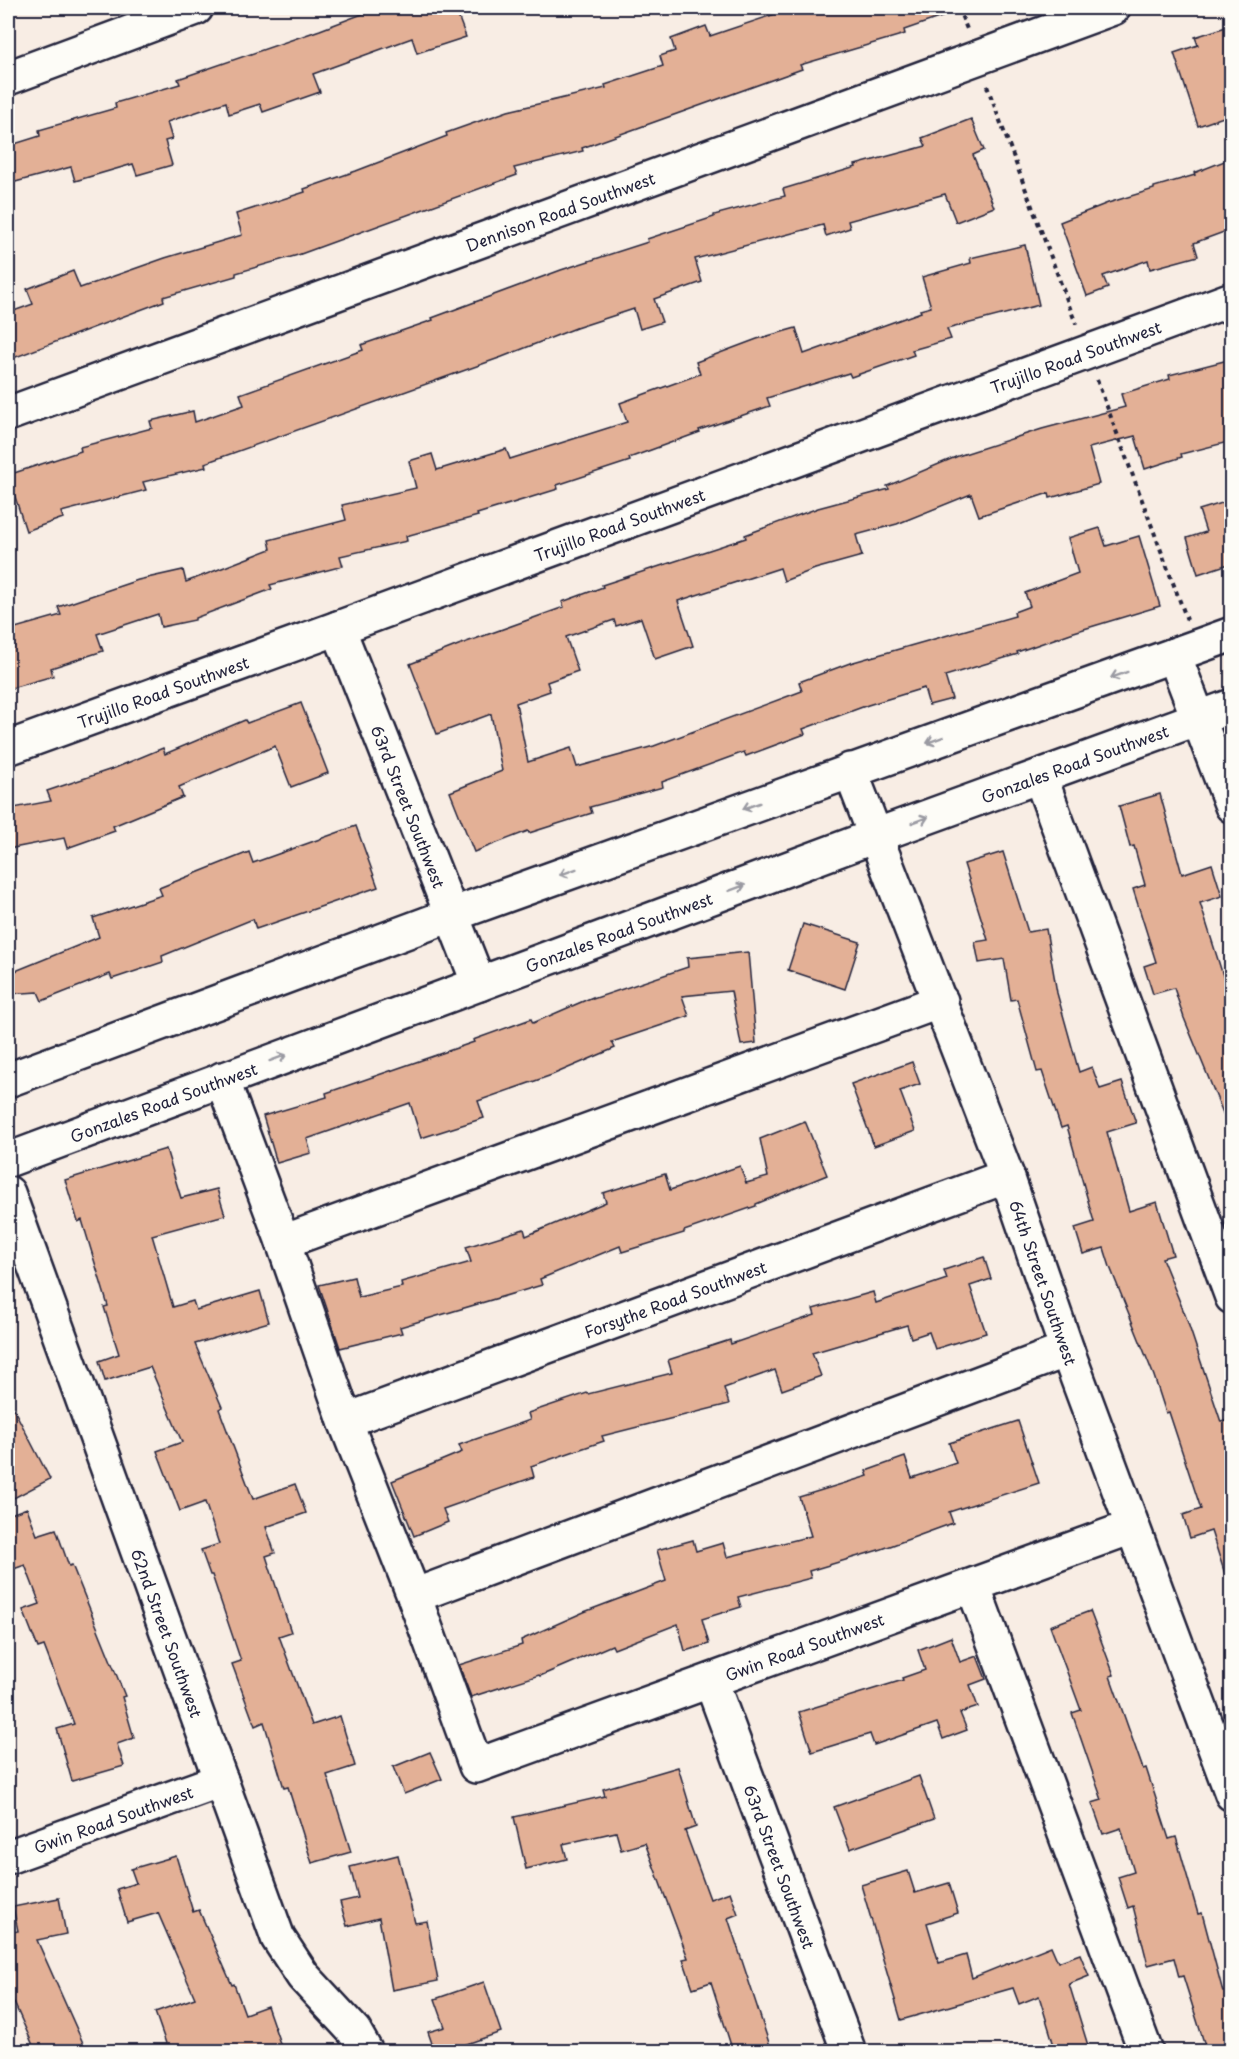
<svg xmlns="http://www.w3.org/2000/svg" width="1239" height="2059" font-family="'Playpen Sans',sans-serif">
<style>
.building{fill:#e3b096;stroke:#22223b;stroke-width:1.5}
.lines{fill:none;stroke-linecap:round;stroke-linejoin:round}
.minor-casing{stroke:#22223b;stroke-width:38}
.path{stroke:#22223b;stroke-width:4;stroke-dasharray:4.5 4.5;stroke-linecap:butt}
.minor{stroke:#fdfcf7;stroke-width:33}
.oneway{stroke:#9a9aa2}
.labels{text-anchor:middle;dominant-baseline:central;stroke-width:6;stroke-linejoin:round;paint-order:stroke}
.street-label{font-size:16px;fill:#22223b;stroke:#fdfcf7}
</style>
<rect width="100%" height="100%" fill="#f8ede4"/>
<filter id="ink" filterUnits="userSpaceOnUse"><feTurbulence type="fractalNoise" baseFrequency=".0167" numOctaves="2"/><feDisplacementMap in="SourceGraphic" scale="12" xChannelSelector="R" yChannelSelector="G"/><feConvolveMatrix kernelMatrix="1 2 1 2 8 2 1 2 1" color-interpolation-filters="sRGB"/></filter>
<g filter="url(#ink)">
<g class="building">
<polygon points="378,8 455,8 466,37 417,53 412,38 313,74 320,92 263,112 260,104 229,114 226,102 167,122 172,139 165,141 172,165 137,175 133,164 75,181 71,167 8,184 8,146 40,136 39,130 116,108 115,103 180,84 178,79 320,30"/>
<polygon points="793,8 959,8 959,11 904,30 905,34 800,65 802,69 582,148 583,151 514,168 517,175 298,255 236,273 236,276 163,297 164,301 8,360 8,313 33,304 27,289 73,271 80,288 165,258 242,235 236,214 305,192 304,189 356,171 447,136 446,133 508,111 606,88 605,85 663,66 660,56 675,51 671,39 706,26 710,36"/>
<polygon points="1232,25 1232,114 1198,126 1174,53 1198,45 1195,37"/>
<polygon points="971,119 984,150 973,155 994,207 956,222 945,194 848,221 850,228 826,236 823,225 695,259 702,282 654,299 662,322 640,329 634,309 576,328 502,357 205,463 206,467 143,482 146,490 61,512 63,518 26,531 8,475 81,451 80,447 152,428 150,421 193,411 195,422 244,405 240,394 363,350 361,345 433,320 432,318 561,270 648,242 647,239 714,217 714,215 785,196 783,189 856,167 855,165 926,146 922,138"/>
<polygon points="1232,158 1232,229 1194,243 1198,256 1150,269 1148,260 1103,276 1108,288 1087,296 1060,222 1108,203 1154,189 1154,187 1195,175 1194,173"/>
<polygon points="1025,245 1039,305 947,329 951,339 912,350 914,355 851,377 849,373 767,398 770,406 699,430 700,432 629,458 630,461 557,485 558,489 477,514 478,516 406,536 407,541 340,556 343,566 270,585 272,589 195,618 195,620 161,627 158,614 97,634 103,651 51,668 53,676 8,689 8,630 61,615 58,607 138,580 183,570 186,582 271,549 269,540 346,520 342,505 416,488 409,461 432,454 437,470 506,449 510,459 627,422 620,403 700,374 696,362 757,339 796,328 804,354 921,312 920,310 931,307 922,277 971,263 970,258"/>
<polygon points="1232,359 1232,441 1181,454 1182,457 1145,469 1135,436 1089,448 1099,484 1050,498 1049,493 979,516 971,494 897,524 856,535 862,556 815,569 784,581 780,568 678,601 693,646 655,659 641,618 616,626 614,620 566,637 578,671 547,682 550,691 516,703 528,762 571,748 577,767 654,746 802,691 799,682 850,663 1015,616 1014,612 1030,606 1025,593 1078,573 1068,538 1100,528 1106,546 1139,536 1160,606 1074,632 1017,652 1018,654 945,676 952,699 929,705 924,688 868,705 803,729 805,734 746,756 744,752 662,782 663,787 590,807 592,813 529,833 528,831 474,852 450,792 502,771 491,714 437,734 410,664 461,644 564,607 562,602 603,587 602,585 746,538 745,535 818,508 889,489 887,486 958,456 1042,429 1125,407 1121,394 1170,379 1169,375"/>
<polygon points="1232,500 1232,563 1198,574 1187,538 1206,532 1199,510"/>
<polygon points="301,703 328,773 291,787 275,746 179,787 183,797 113,826 115,831 67,848 64,838 8,849 8,809 51,801 47,791 115,768 163,748 165,754 245,720 247,723"/>
<polygon points="1160,794 1182,874 1212,864 1222,896 1200,903 1232,1004 1232,1135 1184,1018 1174,988 1153,994 1144,966 1156,962 1133,889 1145,885 1134,846 1130,847 1119,806"/>
<polygon points="356,826 378,887 256,929 253,919 162,956 163,962 112,979 110,974 42,1001 38,992 8,994 8,974 99,937 93,918 162,895 159,888 249,852 253,863"/>
<polygon points="1003,852 1028,932 1046,929 1057,993 1079,1072 1092,1067 1100,1089 1122,1082 1136,1123 1107,1132 1129,1211 1157,1202 1173,1255 1162,1258 1186,1317 1221,1422 1232,1419 1232,1580 1227,1580 1211,1531 1190,1538 1183,1515 1201,1509 1169,1412 1166,1413 1154,1376 1110,1267 1104,1248 1083,1254 1075,1228 1094,1222 1067,1126 1061,1128 1042,1071 1037,1072 1017,999 1011,1000 1004,959 979,963 975,942 988,940 964,864"/>
<polygon points="803,924 860,942 845,989 788,970"/>
<polygon points="748,952 756,1043 741,1045 731,991 682,996 689,1016 612,1042 615,1048 552,1075 478,1101 484,1118 421,1138 410,1103 307,1139 311,1153 277,1163 263,1116 327,1097 326,1093 474,1042 473,1040 531,1019 533,1023 593,997 593,999 688,967 687,958"/>
<polygon points="912,1062 920,1084 900,1091 915,1131 874,1146 851,1084"/>
<polygon points="805,1121 827,1175 756,1204 756,1206 684,1231 684,1233 622,1252 620,1246 540,1279 542,1285 400,1327 402,1333 340,1348 319,1285 354,1277 359,1297 402,1287 401,1282 471,1262 466,1247 524,1229 526,1236 606,1202 603,1193 665,1174 670,1190 740,1166 746,1183 768,1177 760,1139"/>
<polygon points="166,1149 181,1198 217,1189 225,1215 152,1235 173,1307 193,1301 196,1310 260,1291 269,1322 195,1344 222,1407 219,1409 253,1499 295,1484 306,1513 266,1527 275,1553 266,1556 291,1632 279,1636 312,1725 340,1716 355,1766 327,1775 351,1852 312,1863 288,1787 284,1788 264,1722 255,1726 232,1664 241,1661 212,1575 210,1575 201,1550 219,1544 205,1502 180,1511 157,1451 182,1442 150,1367 105,1381 99,1361 119,1354 104,1307 108,1306 82,1220 78,1222 65,1180"/>
<polygon points="984,1257 991,1279 970,1286 986,1333 935,1349 929,1332 911,1338 907,1325 812,1353 821,1376 782,1390 775,1370 724,1388 729,1404 602,1436 604,1441 531,1466 534,1477 443,1509 448,1522 414,1536 392,1481 462,1452 459,1445 530,1420 528,1413 587,1393 588,1394 672,1373 668,1360 730,1340 731,1344 815,1315 813,1309 873,1292 876,1303 947,1279 944,1270"/>
<polygon points="8,1398 50,1479 8,1501"/>
<polygon points="1018,1421 1039,1483 949,1512 953,1523 882,1549 809,1571 811,1578 738,1597 741,1607 702,1619 709,1644 685,1651 678,1624 614,1649 612,1645 540,1676 539,1675 471,1697 459,1665 522,1645 521,1640 584,1612 666,1581 657,1550 693,1540 696,1551 723,1543 727,1557 811,1536 799,1497 868,1476 866,1471 905,1457 912,1478 956,1463 949,1443"/>
<polygon points="27,1508 37,1535 56,1529 69,1566 72,1565 125,1696 122,1697 134,1738 117,1744 124,1766 72,1781 57,1729 74,1724 44,1646 38,1648 23,1610 40,1604 25,1565 8,1571 8,1515"/>
<polygon points="1090,1611 1114,1675 1110,1676 1143,1769 1146,1768 1169,1839 1176,1837 1198,1914 1202,1913 1223,1992 1232,1989 1232,2052 1207,2052 1183,1976 1179,1977 1174,1958 1148,1965 1133,1906 1128,1908 1118,1877 1134,1872 1121,1828 1103,1834 1092,1803 1102,1800 1072,1713 1081,1710 1050,1626"/>
<polygon points="951,1637 960,1662 977,1656 986,1679 970,1685 978,1707 960,1713 967,1730 943,1739 937,1723 874,1745 870,1734 812,1752 799,1712 903,1680 902,1678 925,1670 918,1650"/>
<polygon points="430,1752 442,1779 404,1794 393,1767"/>
<polygon points="678,1767 696,1827 685,1831 710,1899 730,1892 738,1914 728,1918 772,2052 733,2052 711,1982 693,1988 683,1959 688,1958 645,1843 621,1850 616,1832 563,1844 567,1859 526,1869 514,1817 605,1796 603,1789"/>
<polygon points="919,1776 934,1819 850,1849 834,1807"/>
<polygon points="398,1855 415,1923 427,1921 438,1981 392,1990 379,1918 347,1926 340,1902 358,1898 350,1867"/>
<polygon points="176,1856 193,1912 199,1910 232,1985 234,1984 245,2014 267,2006 283,2052 169,2052 155,2012 195,1998 158,1913 127,1922 117,1889 136,1883 131,1869"/>
<polygon points="908,1871 915,1893 949,1883 958,1913 927,1923 939,1963 966,1955 972,1978 1051,1946 1058,1962 1080,1954 1089,1976 1069,1984 1090,2052 1056,2052 1039,1996 1019,2004 1013,1988 901,2020 861,1885"/>
<polygon points="59,1898 66,1934 37,1940 87,2052 36,2052 8,1989 8,1933 18,1931 13,1907"/>
<polygon points="484,1982 501,2032 444,2052 435,2052 428,2032 445,2027 435,1999"/>
</g>
<g class="lines">
<defs>
<g id="minor">
<polyline points="8,78 196,8"/>
<path id="s1" d="M8 414 1113 8"/>
<path id="s2" d="M338 628 479 984"/>
<polyline points="1174,655 1232,806"/>
<path id="s3" d="M8 748 338 628 1232 299"/>
<path id="s4" d="M850 770 1007 1176 1067 1350 1232 1794"/>
<polyline points="1040,776 1232,1297"/>
<path id="s5" d="M222 1079 283 1242 345 1421 414 1596 476 1766 1132 1527"/>
<polyline points="8,1080 451,915 1232,634"/>
<path id="s6" d="M8 1160 875 836 1232 706"/>
<path id="s7" d="M8 1193 278 1938 303 1976 354 2031 366 2052"/>
<polyline points="283,1242 941,1001"/>
<path id="s8" d="M345 1421 1007 1176"/>
<polyline points="973,1586 1146,2052"/>
<polyline points="414,1596 1067,1350"/>
<path id="s9" d="M711 1681 849 2052"/>
<path id="s10" d="M8 1857 221 1780"/>
</g>
</defs>
<use href="#minor" class="minor-casing"/>
<g class="path">
<polyline points="958,8 967,29"/>
<polyline points="987,86 1076,324"/>
<polyline points="1097,380 1187,620"/>
</g>
<use href="#minor" class="minor"/>
</g>
<defs><path id="oneway-shaft" d="M-6 0H5M1.5-3L5.5 0L1.5 3" fill="none" stroke-width="1.6" stroke-linecap="round" stroke-linejoin="round" transform="scale(1.5)"/></defs>
<g class="oneway">
<use href="#oneway-shaft" transform="translate(1119 675) rotate(160)"/>
<use href="#oneway-shaft" transform="translate(935 740) rotate(160)"/>
<use href="#oneway-shaft" transform="translate(751 806) rotate(160)"/>
<use href="#oneway-shaft" transform="translate(920 820) rotate(-20)"/>
<use href="#oneway-shaft" transform="translate(568 872) rotate(160)"/>
<use href="#oneway-shaft" transform="translate(737 888) rotate(-20)"/>
<use href="#oneway-shaft" transform="translate(278 1058) rotate(-20)"/>
</g>
</g>
<g class="labels">
<g class="street-label">
<text stroke="none"><textPath href="#s1" startOffset="588">Dennison Road Southwest</textPath></text>
<text stroke="none"><textPath href="#s3" startOffset="1137">Trujillo Road Southwest</textPath></text>
<text stroke="none"><textPath href="#s3" startOffset="651">Trujillo Road Southwest</textPath></text>
<text stroke="none"><textPath href="#s3" startOffset="165">Trujillo Road Southwest</textPath></text>
<text stroke="none"><textPath href="#s6" startOffset="1138">Gonzales Road Southwest</textPath></text>
<text stroke="none"><textPath href="#s2" startOffset="192">63rd Street Southwest</textPath></text>
<text stroke="none"><textPath href="#s6" startOffset="652">Gonzales Road Southwest</textPath></text>
<text stroke="none"><textPath href="#s6" startOffset="166">Gonzales Road Southwest</textPath></text>
<text stroke="none"><textPath href="#s4" startOffset="548">64th Street Southwest</textPath></text>
<text stroke="none"><textPath href="#s8" startOffset="352">Forsythe Road Southwest</textPath></text>
<text stroke="none"><textPath href="#s7" startOffset="468">62nd Street Southwest</textPath></text>
<text stroke="none"><textPath href="#s5" startOffset="1082">Gwin Road Southwest</textPath></text>
<text stroke="none"><textPath href="#s10" startOffset="112">Gwin Road Southwest</textPath></text>
<text stroke="none"><textPath href="#s9" startOffset="198">63rd Street Southwest</textPath></text>
</g>
</g>
<rect width="1239" height="2059" fill="none" stroke="#fdfcf7" stroke-width="30"/>
<rect x="15" y="15" width="1209" height="2029" fill="none" stroke="#22223b" stroke-width="2" filter="url(#ink)"/>
</svg>
